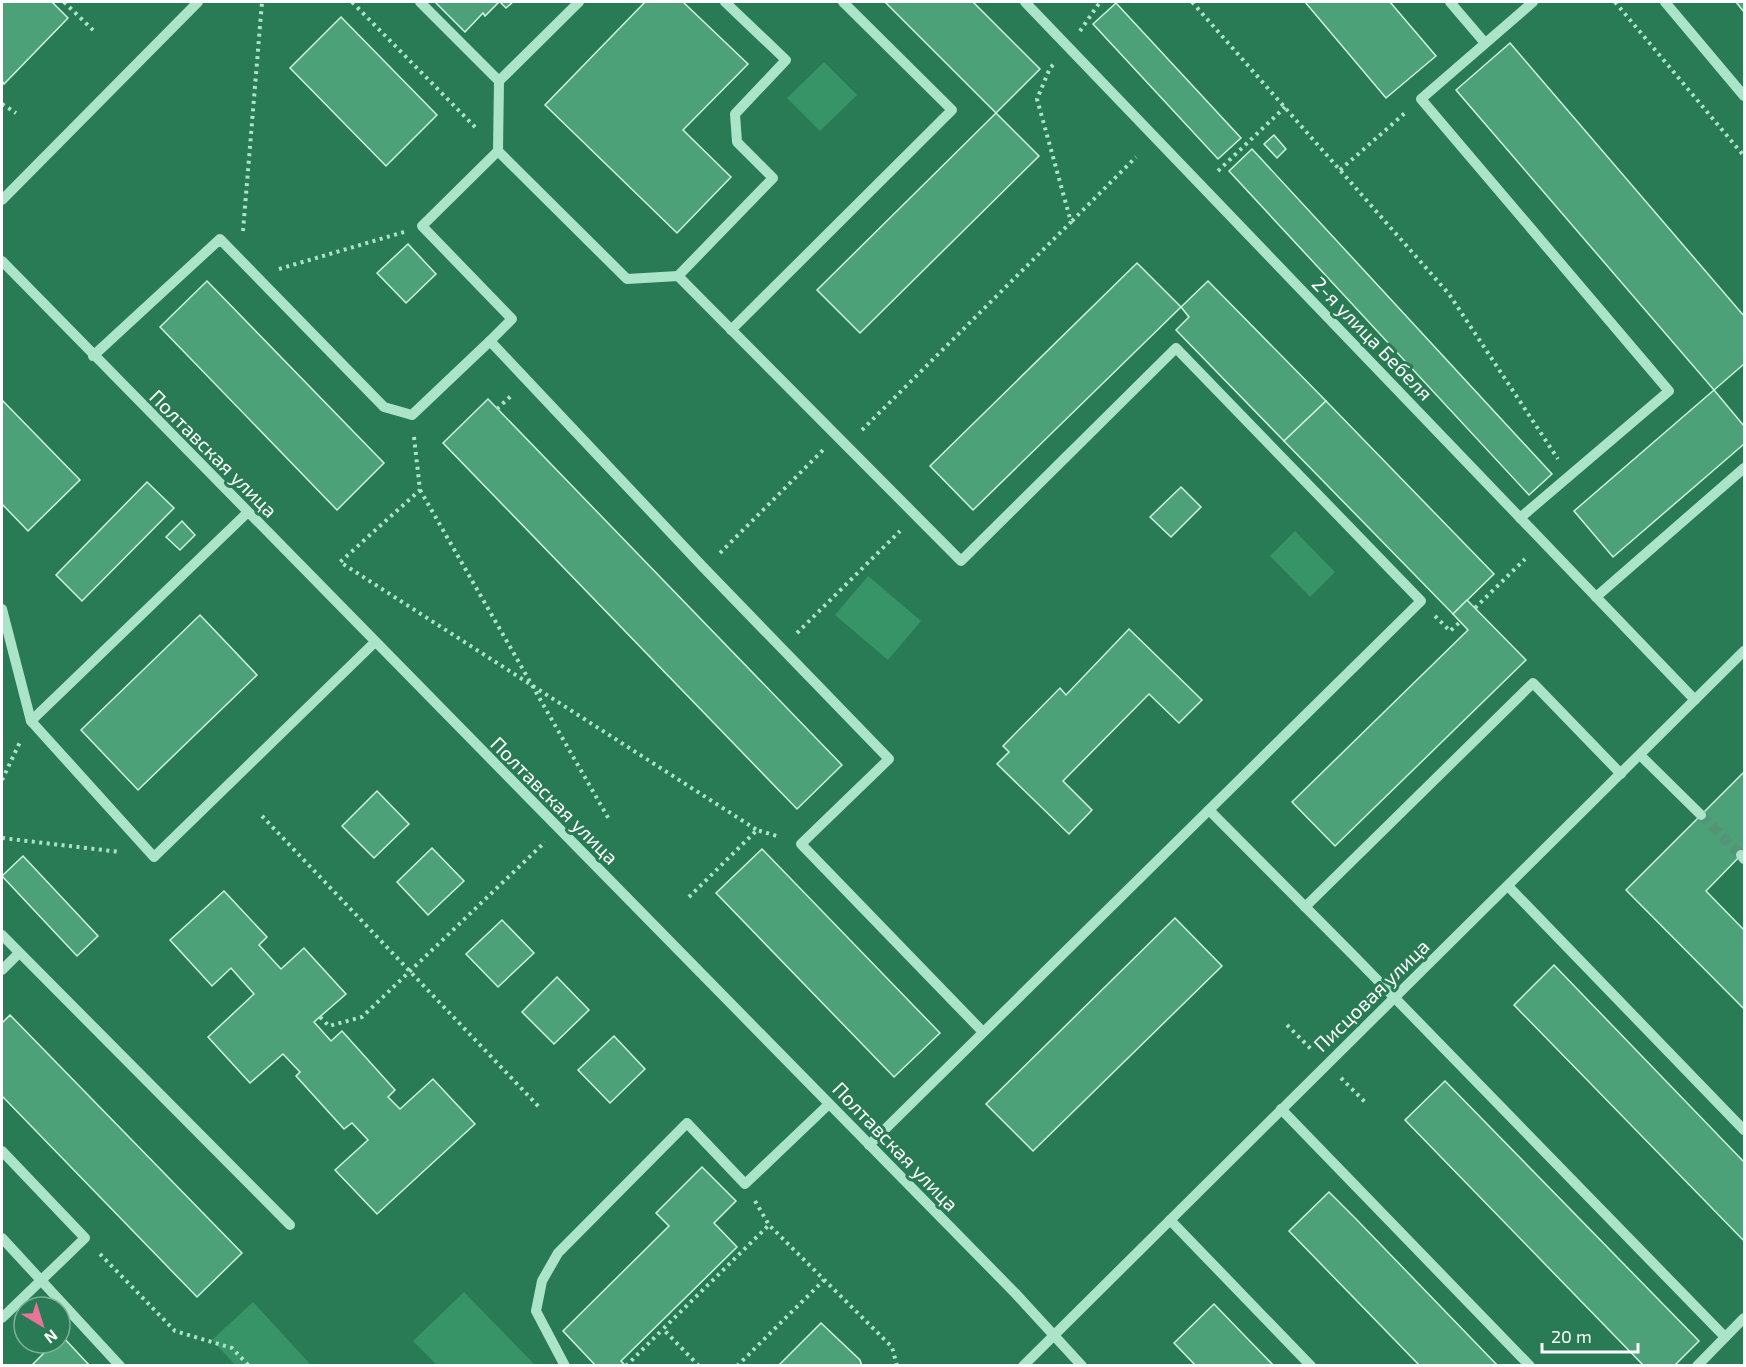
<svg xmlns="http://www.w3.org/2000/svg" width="1746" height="1367" font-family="'Exo 2',sans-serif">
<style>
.green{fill:#369466}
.building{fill:#4ca179;stroke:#cef3e1;stroke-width:1.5}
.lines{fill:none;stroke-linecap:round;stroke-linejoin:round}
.minor-tunnel{stroke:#539576;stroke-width:10;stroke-dasharray:10 5;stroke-linecap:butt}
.path{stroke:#ace4c9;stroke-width:4;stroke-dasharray:3 4.5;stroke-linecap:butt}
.minor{stroke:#ace4c9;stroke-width:10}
.labels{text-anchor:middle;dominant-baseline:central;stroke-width:6;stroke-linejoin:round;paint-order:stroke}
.street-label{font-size:20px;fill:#fff;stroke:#287b54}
</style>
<rect width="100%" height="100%" fill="#287b54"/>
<g class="green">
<polygon points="824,62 857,95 820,131 787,98"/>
<polygon points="1295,531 1335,572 1310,597 1270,556"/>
<polygon points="868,576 921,621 888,660 835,615"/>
<polygon points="464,1292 535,1365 437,1365 413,1341"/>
<polygon points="253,1302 311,1365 235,1365 212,1340"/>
</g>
<g class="building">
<polygon points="2,2 52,2 68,18 4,84 2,81"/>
<polygon points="435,2 499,2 485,16 483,13 465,32"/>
<polygon points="500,2 513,2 506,8"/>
<polygon points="645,2 683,2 748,64 683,130 731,177 677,233 545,105"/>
<polygon points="885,2 973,2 1040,69 996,113"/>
<polygon points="1305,2 1390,2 1436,56 1386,98"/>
<polygon points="1736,2 1744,2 1744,12"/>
<polygon points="1116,3 1241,138 1218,159 1093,24"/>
<polygon points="341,17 437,115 386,166 290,68"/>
<polygon points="1510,43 1744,316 1744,364 1714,390 1456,90"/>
<polygon points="996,113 1039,156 860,333 817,290"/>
<polygon points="1274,135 1286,149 1277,158 1264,144"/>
<polygon points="1252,149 1552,474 1529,495 1229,171"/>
<polygon points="408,244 436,274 406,303 377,273"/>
<polygon points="1137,263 1181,307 973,510 930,466"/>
<polygon points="207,281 384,463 337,510 160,327"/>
<polygon points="1208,281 1326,401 1284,441 1176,330 1189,317 1181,307"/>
<polygon points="1714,390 1744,426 1744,444 1613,557 1574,511"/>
<polygon points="488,399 842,765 797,809 443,443"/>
<polygon points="2,400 80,480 28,531 2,504"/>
<polygon points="1326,401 1494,574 1453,614 1284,441"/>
<polygon points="147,482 174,508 82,601 56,575"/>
<polygon points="1181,487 1201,507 1171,537 1150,517"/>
<polygon points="182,521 195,535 180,550 166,537"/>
<polygon points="1467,600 1526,660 1335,846 1292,802 1468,630 1453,614"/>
<polygon points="200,615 257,675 138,790 81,730"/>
<polygon points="1129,629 1202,700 1179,723 1149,694 1063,781 1092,810 1069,834 997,764 1009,752 1003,746 1060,688 1066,695"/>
<polygon points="1744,772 1744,852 1706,891 1744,930 1744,1009 1626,890"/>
<polygon points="377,791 409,824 374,858 342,826"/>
<polygon points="432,848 464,881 428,915 397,882"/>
<polygon points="762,849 940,1033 894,1077 716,893"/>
<polygon points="23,856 98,936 77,956 2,876"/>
<polygon points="224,891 267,937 259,945 281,969 304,948 346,994 314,1022 331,1041 342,1031 395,1090 388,1097 400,1109 433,1079 475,1124 377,1214 335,1170 368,1140 352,1123 344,1129 296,1076 300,1072 283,1054 250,1083 208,1037 254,994 231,968 212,986 170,940"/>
<polygon points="1175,918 1222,966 1033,1151 986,1104"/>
<polygon points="502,920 534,953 498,987 466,954"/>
<polygon points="1554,965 1744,1162 1744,1241 1514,1005"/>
<polygon points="557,977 589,1010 554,1044 522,1012"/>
<polygon points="10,1015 242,1253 197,1297 2,1096 2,1023"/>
<polygon points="614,1036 645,1069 610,1103 578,1070"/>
<polygon points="1445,1081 1699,1341 1674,1366 1644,1366 1405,1120"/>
<polygon points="702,1167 736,1201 714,1223 737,1247 621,1361 626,1366 596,1366 563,1331 669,1226 656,1213"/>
<polygon points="1329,1192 1356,1219 1498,1366 1420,1366 1289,1231"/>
<polygon points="1214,1304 1242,1333 1274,1366 1196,1366 1174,1343"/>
<polygon points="821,1323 860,1360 862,1366 778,1366"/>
<polygon points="62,1336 90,1366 31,1366 54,1343 60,1343"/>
</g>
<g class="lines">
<polyline class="minor-tunnel" points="1701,815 1741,855"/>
<g class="path">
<polyline points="64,2 95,32"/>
<polyline points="352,2 477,129"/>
<polyline points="1192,2 1449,294 1558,459"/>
<polyline points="1615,2 1744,156"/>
<polyline points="1080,31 1100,2"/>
<polyline points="2,104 16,113"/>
<polyline points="1340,170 1405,113"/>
<polyline points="1218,171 1285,107"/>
<polyline points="1072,221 1136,157"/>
<polyline points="243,231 262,2"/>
<polyline points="279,269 404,232"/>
<polyline points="497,409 512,395"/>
<polyline points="862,430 1071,222 1037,99 1050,68 1055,63"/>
<polyline points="414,437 420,490 340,562 757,830"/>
<polyline points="420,490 610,821"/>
<polyline points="720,553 823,450"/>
<polyline points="1475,608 1525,559"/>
<polyline points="1435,616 1450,631 1460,622"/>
<polyline points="797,633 900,531"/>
<polyline points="2,780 21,740"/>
<polyline points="262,816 541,1109"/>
<polyline points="2,838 120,852"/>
<polyline points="689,897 757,830 780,837"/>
<polyline points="320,1017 329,1026 362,1017 545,842"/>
<polyline points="1287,1025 1312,1050"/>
<polyline points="1341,1078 1366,1103"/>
<polyline points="755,1201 769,1225 892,1347 897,1366"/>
<polyline points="100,1254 175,1331 232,1348 249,1366"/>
<polyline points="626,1366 663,1329"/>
<polyline points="699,1366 663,1329 769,1225"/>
<polyline points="737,1366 824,1280"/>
</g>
<g class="minor">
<polyline points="420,2 499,81 498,151 627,279 678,276 961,561 1176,348 1421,601 869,1145"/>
<polyline points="1025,2 1695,700"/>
<polyline points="1450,2 1485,43"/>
<polyline points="1665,2 1744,96"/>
<polyline points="499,81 579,2"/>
<polyline points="2,200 198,2"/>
<polyline points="2,261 1015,1293 1082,1366"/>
<polyline points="678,276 773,178 737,142 735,114 786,60 725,2"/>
<polyline points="731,330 952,110 843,2"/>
<polyline points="490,341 512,319 422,226 498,151"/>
<polyline points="93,356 220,239 384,407 412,415 490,341 704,568 889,759 801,844 983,1032"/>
<polyline points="1520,518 1669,391 1421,99 1533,2"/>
<polyline points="1596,597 1744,468"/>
<polyline points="2,609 31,721 154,857 375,642"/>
<polyline points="31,721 247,513"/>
<polyline points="1640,755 1701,815"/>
<polyline points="1209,810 1355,957 1725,1337"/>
<polyline points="1741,855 1744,859"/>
<polyline points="1508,886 1744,1130"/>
<polyline points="1305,907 1533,683 1621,774"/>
<polyline points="2,935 290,1225"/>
<polyline points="2,970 19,953"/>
<polyline points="1281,1109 1530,1366"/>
<polyline points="2,1151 85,1238 2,1318"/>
<polyline points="1170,1220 1311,1366"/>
<polyline points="2,1238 120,1366"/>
<polyline points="565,1366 536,1311 542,1281 558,1253 687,1123 745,1184 829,1104"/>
<polyline points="1023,1366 1744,651"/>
<polyline points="1697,1366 1744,1318"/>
</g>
</g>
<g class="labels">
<g class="street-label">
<text transform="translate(1373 338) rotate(46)">2-я улица Бебеля</text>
<text transform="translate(214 453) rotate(45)">Полтавская улица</text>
<text transform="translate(555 800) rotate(45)">Полтавская улица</text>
<text transform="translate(1371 995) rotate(-44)">Писцовая улица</text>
<text transform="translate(896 1146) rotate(46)">Полтавская улица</text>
</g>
</g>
<rect width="1746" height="1367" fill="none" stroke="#ffffff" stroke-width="6"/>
<g transform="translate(42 1325) rotate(142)"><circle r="28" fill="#287b54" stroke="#7eb098" stroke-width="1.5"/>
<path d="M0-4.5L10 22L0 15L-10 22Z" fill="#eb7399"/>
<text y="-9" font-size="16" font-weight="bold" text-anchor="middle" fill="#ffffff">N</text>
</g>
<path d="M1542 1343v9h96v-9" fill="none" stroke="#ffffff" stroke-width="3"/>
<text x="1551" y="1343" font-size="18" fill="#ffffff" stroke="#287b54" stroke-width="4.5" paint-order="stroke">20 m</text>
</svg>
